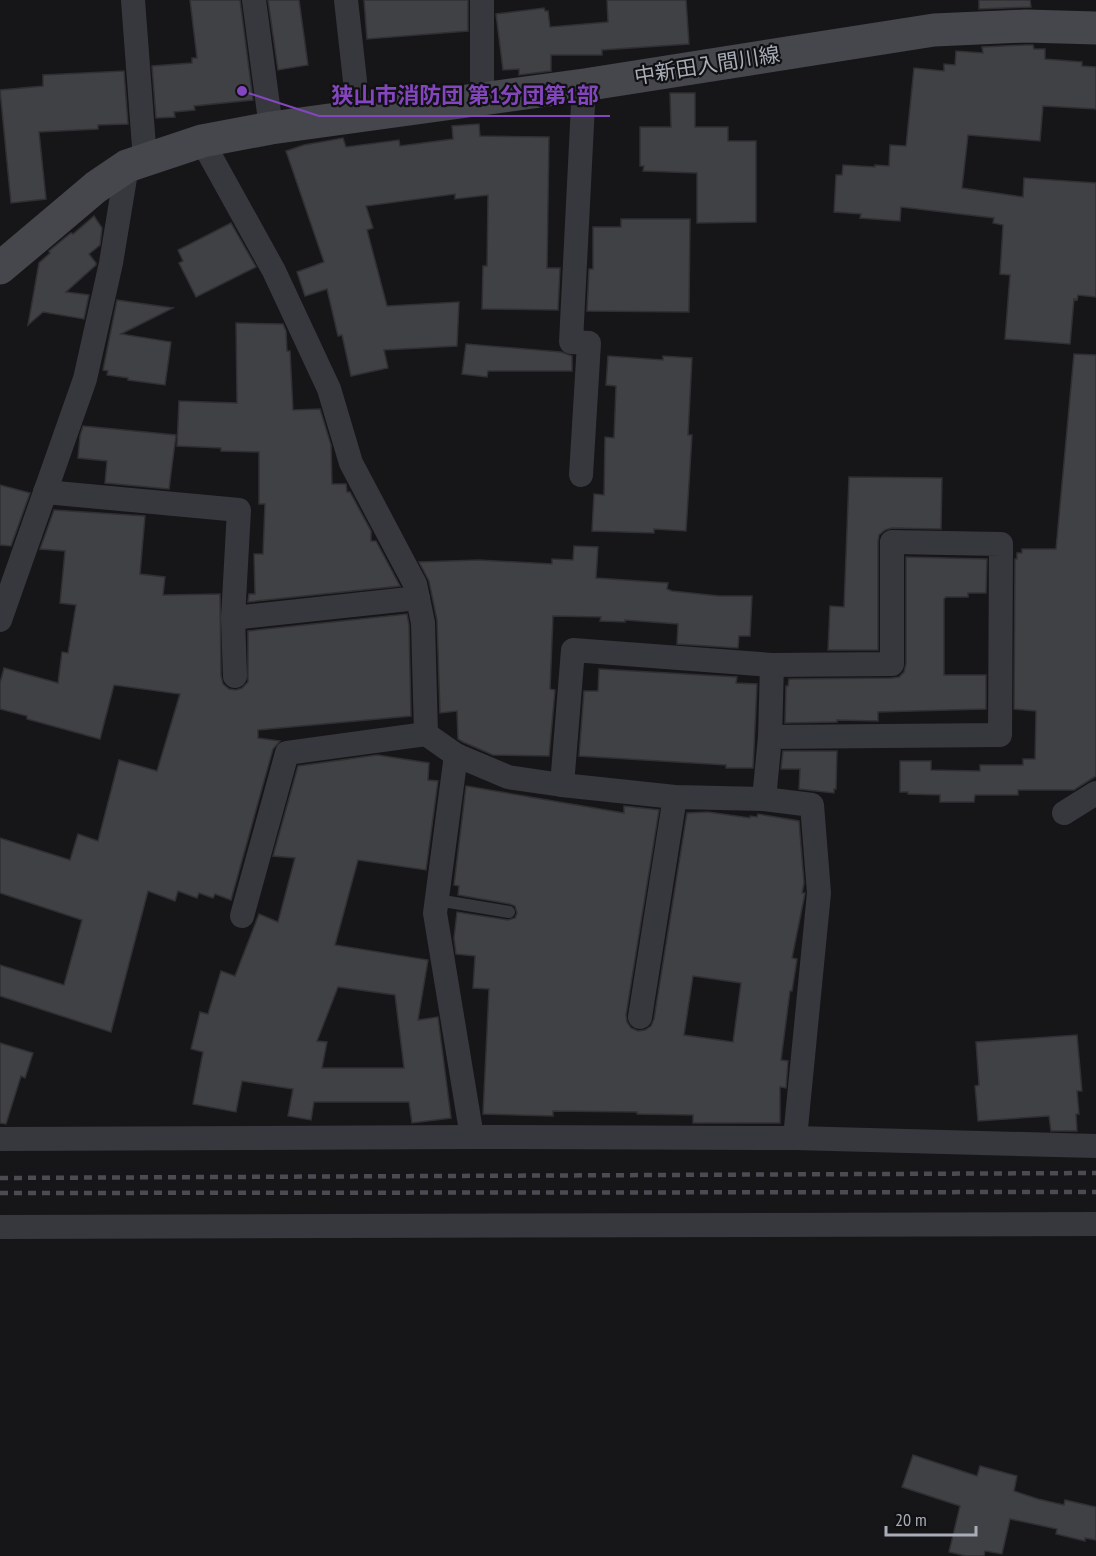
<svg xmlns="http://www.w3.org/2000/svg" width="1096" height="1556" font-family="'PT Sans Narrow','Noto Sans JP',sans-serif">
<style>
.building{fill:#404145;stroke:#303034;stroke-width:1.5;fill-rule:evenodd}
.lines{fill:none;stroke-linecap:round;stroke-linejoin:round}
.service{stroke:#37383d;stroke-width:12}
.minor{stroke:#37383d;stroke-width:24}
.secondary{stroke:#45474d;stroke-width:33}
.rail{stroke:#4a4c52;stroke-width:4.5;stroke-dasharray:8 6;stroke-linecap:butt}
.labels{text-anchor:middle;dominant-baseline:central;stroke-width:4.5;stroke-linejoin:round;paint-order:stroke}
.street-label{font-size:21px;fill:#a8adb8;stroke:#111113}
.leader{fill:none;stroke:#8446be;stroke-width:2}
.callout-dot{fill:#8446be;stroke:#111113;stroke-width:2}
.callout-label{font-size:22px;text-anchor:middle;font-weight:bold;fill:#8446be;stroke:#111113;stroke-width:4.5;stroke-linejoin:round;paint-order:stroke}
</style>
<rect width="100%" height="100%" fill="#161618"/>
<g class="building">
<polygon points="190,0 240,0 253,100 194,106 195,110 174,112 175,117 156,118 152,66 192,63 192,58 197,58"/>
<polygon points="268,0 299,0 308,65 278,70"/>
<polygon points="364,0 468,0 468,31 367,39"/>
<polygon points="607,0 686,0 689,44 602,50 602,55 551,55 551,71 519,75 519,69 503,70 496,14 544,8 545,11 548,11 550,27 608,22"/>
<polygon points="979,0 1030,0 1031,7 979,9"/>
<polygon points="1026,45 1033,45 1034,49 1045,49 1045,59 1082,62 1082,66 1096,67 1096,109 1043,106 1040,141 968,135 962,188 1023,197 1024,178 1096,183 1096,297 1078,295 1077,300 1074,299 1070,344 1005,339 1010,275 1000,274 1003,225 993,223 994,218 901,207 900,221 860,218 861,214 834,212 836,175 842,175 843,165 875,167 875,165 889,166 890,145 906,146 914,68 944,71 944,64 955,65 956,51 983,53 982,47"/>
<polygon points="124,71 128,124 98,125 98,129 39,132 46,199 11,203 0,90 43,86 43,75"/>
<polygon points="670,93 695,93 695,127 728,127 728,141 756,141 756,222 697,223 697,173 643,171 644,166 640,166 640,127 671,127"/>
<polygon points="479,124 480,136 549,137 547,268 560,268 558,310 482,309 483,266 487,266 488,195 455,199 455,194 366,206 373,228 367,230 387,306 459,302 457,346 384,350 388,368 351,376 342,335 338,336 327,289 305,296 297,272 324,262 286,151 304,145 343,138 346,147 399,140 400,146 453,139 452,126"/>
<polygon points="94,216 102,228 100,245 89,254 96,263 96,265 66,292 89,295 84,319 43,312 28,325 39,263 50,253 49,251 71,233 73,234"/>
<polygon points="621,219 690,219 689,312 587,311 589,269 593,269 593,227 621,227"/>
<polygon points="231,223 256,267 196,297 179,263 183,261 178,250"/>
<polygon points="117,300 173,308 121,334 171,342 165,385 128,380 128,378 107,375 108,371 103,370"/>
<polygon points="236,323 283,324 286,331 287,351 290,351 293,410 320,409 331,445 332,484 346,484 347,492 350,492 371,531 371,541 376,541 400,586 248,602 249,594 255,594 254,554 263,554 265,504 259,504 259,452 221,451 221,448 177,446 179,401 237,403"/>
<polygon points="466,344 561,352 572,356 572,371 488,371 487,377 462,374"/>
<polygon points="1074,354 1096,355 1096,776 1074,790 1018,790 1018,795 975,795 974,802 940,802 940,795 908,794 908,792 900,792 900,761 931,761 931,770 980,771 980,765 1023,765 1023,759 1035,759 1036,711 1014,709 1015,559 1017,559 1017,553 1022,553 1022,549 1056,549"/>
<polygon points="608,356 663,360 663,356 692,358 688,435 692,435 686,531 654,529 654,533 592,531 594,494 604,495 605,437 614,438 616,386 606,385"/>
<polygon points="83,426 176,435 169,489 105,483 107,461 78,458 80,436"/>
<polygon points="849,477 942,478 941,529 892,528 885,530 879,535 878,542 878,650 828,650 830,606 844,607"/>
<polygon points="0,485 30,493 11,546 0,545"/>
<polygon points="54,510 145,516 140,574 165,577 163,595 220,594 221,676 223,684 229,689 236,690 242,688 248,682 248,631 407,614 409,625 411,716 258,730 258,738 280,741 273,749 231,900 215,894 213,898 199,893 197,898 178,891 175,901 148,891 111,1032 0,996 0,965 64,985 82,920 0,893 0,838 70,860 78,834 98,841 119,760 157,771 180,694 114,685 100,739 27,719 27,716 0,709 0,683 4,668 58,683 62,652 68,653 76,605 60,603 65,551 40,549"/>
<polygon points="574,546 598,547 596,578 668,583 667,589 672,591 719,596 752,596 750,636 739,636 738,648 677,644 678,624 625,620 625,622 600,621 601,617 553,616 550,689 555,690 549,756 493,755 463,742 458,739 457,711 440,713 437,620 429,581 419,562 479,560 552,564 552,559 573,560"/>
<polygon points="906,557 987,559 986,593 968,593 968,597 946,597 944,599 944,675 986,675 986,709 878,712 878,721 837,720 837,722 785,723 786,686 788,686 789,679 892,678 899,677 904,672 906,664"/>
<polygon points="599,669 737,677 736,683 757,684 753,768 726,768 726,765 579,756 584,691 598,691"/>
<polygon points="783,751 837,751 836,789 834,789 834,793 799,789 800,769 781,769"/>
<path d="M377 755 429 763 428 780 438 781 426 870 358 860 335 945 428 960 418 1020 438 1017 451 1118 412 1123 409 1102H314L311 1120 288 1116 293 1089 242 1081 236 1112 193 1104 203 1052 191 1049 200 1012 208 1014 221 971 235 976 259 914 278 922 295 858 273 856 298 766ZM338 987 395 995 404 1068H322L327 1042 317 1041Z"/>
<path d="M466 786 624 813V806L659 810 626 1015 627 1022 631 1028 638 1031 645 1030 651 1026 654 1019 687 813 708 812 750 818V816L757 817 758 814 799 821 804 883 802 893H805L792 958 797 959 792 991H790L781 1060 788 1061 786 1088 780 1087V1123H693V1115L637 1114V1112L553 1111V1116L483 1114 489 989 473 988 475 956 456 954 454 938 457 912 508 920 515 918 517 913 515 906 510 904 458 895 459 886 454 885ZM693 976 741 983 733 1042 684 1035Z"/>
<polygon points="1077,1035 1082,1091 1077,1091 1079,1114 1076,1114 1077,1131 1051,1131 1049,1116 978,1121 975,1086 979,1085 976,1042"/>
<polygon points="0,1043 33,1053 25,1078 21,1076 6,1124 0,1123"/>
<polygon points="913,1455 977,1476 980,1466 1017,1476 1014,1491 1038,1499 1064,1505 1065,1500 1096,1507 1096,1540 1085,1538 1085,1541 1056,1534 1057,1529 1010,1519 1002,1554 985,1551 984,1556 966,1556 949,1552 960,1506 902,1487"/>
</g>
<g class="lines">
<polyline class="service" points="437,900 509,912"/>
<g class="minor">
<polyline points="133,0 145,160"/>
<polyline points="254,0 271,128"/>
<polyline points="346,0 359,117"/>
<polyline points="482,98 482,0"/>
<polyline points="202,141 274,271 329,389 351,463 415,584 423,623 426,734"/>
<polyline points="581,475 589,343 571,342 584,85"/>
<polyline points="45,492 239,510 233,618 418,598"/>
<polyline points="233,618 235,676"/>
<polyline points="0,620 85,379 111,263 127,166"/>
<polyline points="770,737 772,665"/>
<polyline points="456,755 435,913 472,1137"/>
<polyline points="562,785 573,650 772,665 892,664 892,542 1001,544 1000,735 770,737 764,799"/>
<polyline points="1064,813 1096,793"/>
<polyline points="242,916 287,753 426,734 456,755 508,777 562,785 675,797 764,799 812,805 819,893 795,1138"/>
<polyline points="640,1017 675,797"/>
<polyline points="0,1139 472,1137 795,1138 1096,1146"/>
<polyline points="0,1227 1096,1224"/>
</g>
<polyline class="secondary" points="0,268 96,187 127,166 202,141 271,128 584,85 934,30 1026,26 1096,28"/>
<g class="rail">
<polyline points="0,1178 1096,1173"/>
<polyline points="0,1193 1096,1192"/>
</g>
</g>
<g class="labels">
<g class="street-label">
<text transform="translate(707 65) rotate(-9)">中新田入間川線</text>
</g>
</g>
<path class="leader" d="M242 91L319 116H610"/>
<circle class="callout-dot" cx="242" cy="91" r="6"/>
<g class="callout-label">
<text x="465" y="103">狭山市消防団 第1分団第1部</text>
</g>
<path d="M886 1526v9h90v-9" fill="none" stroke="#a8adb8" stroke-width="3"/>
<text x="895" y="1526" font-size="18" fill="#a8adb8" stroke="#111113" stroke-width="4.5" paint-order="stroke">20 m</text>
</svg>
